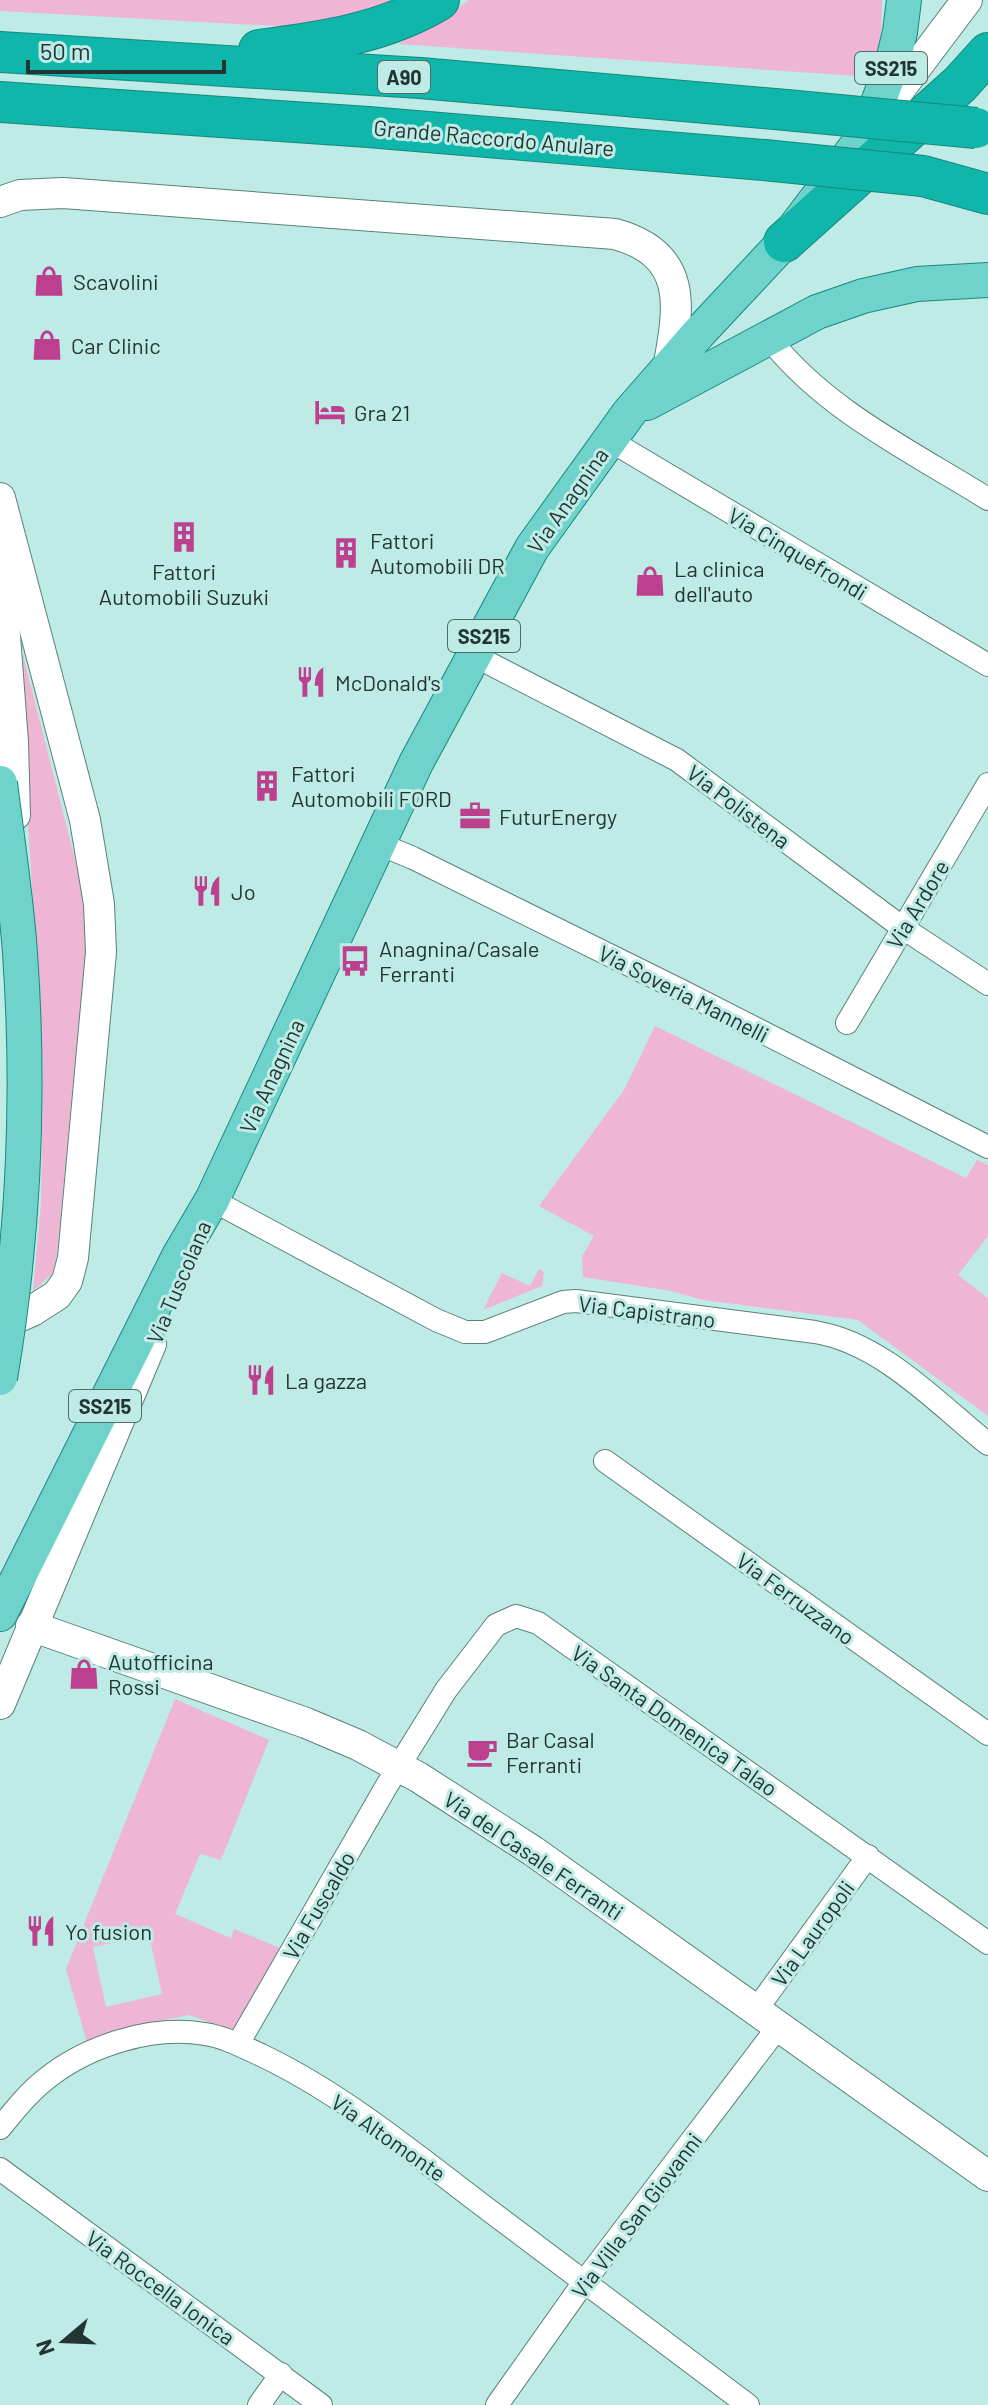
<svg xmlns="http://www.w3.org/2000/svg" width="988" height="2405" font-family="Barlow,sans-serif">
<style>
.green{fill:#eeb6d4;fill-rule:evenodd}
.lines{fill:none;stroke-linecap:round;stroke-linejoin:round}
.street-casing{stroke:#58827c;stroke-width:24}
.secondary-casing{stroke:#58827c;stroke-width:32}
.primary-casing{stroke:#16897f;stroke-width:36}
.highway-casing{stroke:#16897f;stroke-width:42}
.street{stroke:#fff;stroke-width:22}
.secondary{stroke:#fff;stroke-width:30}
.primary{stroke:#6fd3cb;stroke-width:34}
.highway{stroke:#0fb6a9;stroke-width:40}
.primary-bridge-casing{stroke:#16897f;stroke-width:36;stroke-linecap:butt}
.highway-bridge-casing{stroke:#16897f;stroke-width:42;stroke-linecap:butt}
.primary-bridge{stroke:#6fd3cb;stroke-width:34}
.highway-bridge{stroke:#0fb6a9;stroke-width:40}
.labels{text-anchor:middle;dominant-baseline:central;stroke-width:6;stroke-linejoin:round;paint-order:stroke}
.shield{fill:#beebe5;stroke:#526c68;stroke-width:2}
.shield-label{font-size:20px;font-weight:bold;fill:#233532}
.street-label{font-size:22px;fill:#233532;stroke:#beebe5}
.poi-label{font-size:22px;fill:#233532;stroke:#beebe5;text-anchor:start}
</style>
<rect width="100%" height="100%" fill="#beebe5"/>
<g class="green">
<polygon points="0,0 422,0 295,27 0,11"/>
<polygon points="469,0 882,0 881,46 870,77 398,44 444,18"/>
<polygon points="23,655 80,879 87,934 57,1254 52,1274 33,1291 41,1204 43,1067 18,660"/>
<polygon points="655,1026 966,1178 977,1160 988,1165 988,1236 958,1275 988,1298 988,1416 858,1320 703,1300 671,1291 583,1277 582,1256 594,1236 539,1206 624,1090"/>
<polygon points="539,1269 544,1272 542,1286 483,1310 502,1273 530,1286"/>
<path d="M175 1699 269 1740 221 1860 200 1854 175 1914 231 1938 234 1929 280 1948 236 2032 189 2015 155 2022 88 2046 66 1969ZM149 1935 162 1994 106 2007 93 1947Z"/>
</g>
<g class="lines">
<defs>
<g id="street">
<path d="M769 338C825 410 911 451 988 499"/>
<polyline points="609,440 988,665"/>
<polyline points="473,655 677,760 903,928 988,984"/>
<polyline points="377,843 413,858 682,991 988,1147"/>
<polyline points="847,1023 988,784"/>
<path d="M212 1200 436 1320 465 1332H485L563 1302 576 1301 815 1332C882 1343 937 1403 988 1444"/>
<polyline points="605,1461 988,1734"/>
<polyline points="756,2010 868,1856"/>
<polyline points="238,2044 386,1787 446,1690 496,1625 516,1616 538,1623 988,1943"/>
<path d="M0 2128C14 2111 28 2093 46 2079 87 2046 151 2025 205 2034 225 2037 243 2047 261 2055 341 2093 412 2152 482 2205 570 2272 659 2338 748 2405"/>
<polyline points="0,2169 321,2405"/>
<polyline points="259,2405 281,2374"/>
<polyline points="497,2405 584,2282 778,2027"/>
</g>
<g id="secondary">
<polyline points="876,121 967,0"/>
<path d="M0 202 20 195 63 193 615 234C690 255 679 308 668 369"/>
<polyline points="0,498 85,820 99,904 101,952 73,1258 67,1281 57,1295 32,1311 0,1325"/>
<polyline points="0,570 13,742 15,815"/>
<polyline points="31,1626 306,1723 358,1745 418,1777 533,1851 988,2176"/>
<polyline points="0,1704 151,1344"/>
</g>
<g id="primary">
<polyline points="647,403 817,312 863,296 917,284 988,280"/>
<polyline points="0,1614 179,1256 212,1200 416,763 532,548 629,413 698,334 784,242 867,132 892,65 900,32 904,0"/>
</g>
<g id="highway">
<path d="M259 50C321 42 385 33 439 0"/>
<polyline points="0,52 420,78 786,110"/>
<polyline points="0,102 368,127 764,160"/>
<polyline points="923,176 988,194"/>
<polyline points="784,242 960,84 988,53"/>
</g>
</defs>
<use href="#street" class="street-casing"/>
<use href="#secondary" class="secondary-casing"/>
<use href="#primary" class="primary-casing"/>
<use href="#highway" class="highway-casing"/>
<use href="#street" class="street"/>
<use href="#secondary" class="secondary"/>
<use href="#primary" class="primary"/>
<use href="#highway" class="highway"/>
<defs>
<path id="primary-bridge" d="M0 783C7 840 16 896 20 953 30 1096 24 1237 0 1378"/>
<g id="highway-bridge">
<polyline points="786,110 976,128"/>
<polyline points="764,160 923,176"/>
</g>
</defs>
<use href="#primary-bridge" class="primary-bridge-casing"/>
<use href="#highway-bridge" class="highway-bridge-casing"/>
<use href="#primary-bridge" class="primary-bridge"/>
<use href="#highway-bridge" class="highway-bridge"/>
</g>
<defs>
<symbol id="shop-bare" viewBox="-9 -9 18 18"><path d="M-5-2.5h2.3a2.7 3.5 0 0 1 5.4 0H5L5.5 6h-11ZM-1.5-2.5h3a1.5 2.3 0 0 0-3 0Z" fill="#bd408f" stroke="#beebe5" stroke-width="2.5" paint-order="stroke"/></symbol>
<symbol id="hotel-bare" viewBox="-9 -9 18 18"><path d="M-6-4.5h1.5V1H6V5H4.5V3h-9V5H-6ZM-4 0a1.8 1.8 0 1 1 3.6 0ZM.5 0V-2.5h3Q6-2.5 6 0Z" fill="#bd408f" stroke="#beebe5" stroke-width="2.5" paint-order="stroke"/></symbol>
<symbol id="building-bare" viewBox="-9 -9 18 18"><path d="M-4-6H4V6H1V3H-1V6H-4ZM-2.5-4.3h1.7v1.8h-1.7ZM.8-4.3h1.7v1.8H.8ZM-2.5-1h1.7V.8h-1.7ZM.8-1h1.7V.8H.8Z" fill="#bd408f" stroke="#beebe5" stroke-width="2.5" paint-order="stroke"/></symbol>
<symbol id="restaurant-bare" viewBox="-9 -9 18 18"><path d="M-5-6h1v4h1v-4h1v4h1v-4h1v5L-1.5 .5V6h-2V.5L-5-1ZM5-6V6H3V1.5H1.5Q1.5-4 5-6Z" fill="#bd408f" stroke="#beebe5" stroke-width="2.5" paint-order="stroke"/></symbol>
<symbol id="office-bare" viewBox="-9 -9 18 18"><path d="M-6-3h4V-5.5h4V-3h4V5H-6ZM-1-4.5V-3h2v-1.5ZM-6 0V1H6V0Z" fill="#bd408f" stroke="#beebe5" stroke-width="2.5" paint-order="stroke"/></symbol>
<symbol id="bus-bare" viewBox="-9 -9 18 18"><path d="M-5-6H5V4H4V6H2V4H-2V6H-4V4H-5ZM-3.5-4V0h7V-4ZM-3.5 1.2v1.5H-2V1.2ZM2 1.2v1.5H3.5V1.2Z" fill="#bd408f" stroke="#beebe5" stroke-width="2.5" paint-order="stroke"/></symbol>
<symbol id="cafe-bare" viewBox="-9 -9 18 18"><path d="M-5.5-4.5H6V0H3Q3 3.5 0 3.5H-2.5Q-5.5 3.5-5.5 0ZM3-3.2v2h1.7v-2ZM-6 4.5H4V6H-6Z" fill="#bd408f" stroke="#beebe5" stroke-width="2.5" paint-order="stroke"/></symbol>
</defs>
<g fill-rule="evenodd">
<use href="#shop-bare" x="27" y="259" width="44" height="44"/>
<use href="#shop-bare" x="25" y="323" width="44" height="44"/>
<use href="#hotel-bare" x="308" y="390" width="44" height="44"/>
<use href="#building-bare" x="162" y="515" width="44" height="44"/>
<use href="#building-bare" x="324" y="531" width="44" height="44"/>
<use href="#shop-bare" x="628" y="559" width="44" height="44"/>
<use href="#restaurant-bare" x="289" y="660" width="44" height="44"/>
<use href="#building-bare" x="245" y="764" width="44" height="44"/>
<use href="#office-bare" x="453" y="794" width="44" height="44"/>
<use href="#restaurant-bare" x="185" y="869" width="44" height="44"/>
<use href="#bus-bare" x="333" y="939" width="44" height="44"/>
<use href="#restaurant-bare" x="239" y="1358" width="44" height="44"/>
<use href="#shop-bare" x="62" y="1652" width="44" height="44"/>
<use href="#cafe-bare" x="460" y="1730" width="44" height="44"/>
<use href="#restaurant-bare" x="19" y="1909" width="44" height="44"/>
</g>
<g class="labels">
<g class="shield">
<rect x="855" y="52" width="72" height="32" rx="6"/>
<rect x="378" y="61" width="52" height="32" rx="6"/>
<rect x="448" y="620" width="72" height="32" rx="6"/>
<rect x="69" y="1390" width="72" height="32" rx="6"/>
</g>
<g class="shield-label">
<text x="891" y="68">SS215</text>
<text x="404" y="77">A90</text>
<text x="484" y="636">SS215</text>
<text x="105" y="1406">SS215</text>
</g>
<g class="street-label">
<text transform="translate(494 137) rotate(5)">Grande Raccordo Anulare</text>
<text transform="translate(567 500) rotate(-55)">Via Anagnina</text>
<text transform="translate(798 553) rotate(31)">Via Cinquefrondi</text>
<text transform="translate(739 806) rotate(37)">Via Polistena</text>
<text transform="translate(917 904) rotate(-59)">Via Ardore</text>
<text transform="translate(684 993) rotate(27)">Via Soveria Mannelli</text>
<text transform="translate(271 1076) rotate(-65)">Via Anagnina</text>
<text transform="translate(178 1282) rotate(-67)">Via Tuscolana</text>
<text transform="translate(647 1311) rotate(7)">Via Capistrano</text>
<text transform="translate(796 1598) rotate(36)">Via Ferruzzano</text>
<text transform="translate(675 1720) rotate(35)">Via Santa Domenica Talao</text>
<text transform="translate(534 1855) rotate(34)">Via del Casale Ferranti</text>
<text transform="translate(318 1905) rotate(-60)">Via Fuscaldo</text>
<text transform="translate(812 1933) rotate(-54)">Via Lauropoli</text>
<text transform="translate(389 2137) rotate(35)">Via Altomonte</text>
<text transform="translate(636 2215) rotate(-53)">Via Villa San Giovanni</text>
<text transform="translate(161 2287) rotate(36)">Via Roccella Ionica</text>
</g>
<g class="poi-label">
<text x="73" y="281">Scavolini</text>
<text x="71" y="345">Car Clinic</text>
<text x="354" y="412">Gra 21</text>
<text x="370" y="540">Fattori<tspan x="370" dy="25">Automobili DR</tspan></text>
<text x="674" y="568">La clinica<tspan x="674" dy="25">dell'auto</tspan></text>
<text x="184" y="571" text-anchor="middle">Fattori<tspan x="184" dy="25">Automobili Suzuki</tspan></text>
<text x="335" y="682">McDonald's</text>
<text x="291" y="773">Fattori<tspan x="291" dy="25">Automobili FORD</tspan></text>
<text x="499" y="816">FuturEnergy</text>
<text x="231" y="891">Jo</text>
<text x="379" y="948">Anagnina/Casale<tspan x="379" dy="25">Ferranti</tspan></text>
<text x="285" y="1380">La gazza</text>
<text x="108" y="1661">Autofficina<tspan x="108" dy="25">Rossi</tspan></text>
<text x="506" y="1739">Bar Casal<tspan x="506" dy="25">Ferranti</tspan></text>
<text x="65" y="1931">Yo fusion</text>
</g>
</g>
<g transform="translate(64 2341) rotate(251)" stroke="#beebe5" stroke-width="6" paint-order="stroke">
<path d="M0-6L14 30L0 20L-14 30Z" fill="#233532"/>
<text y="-12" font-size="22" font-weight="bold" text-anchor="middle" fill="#233532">N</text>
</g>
<path d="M28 60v12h196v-12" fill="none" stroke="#233532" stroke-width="4"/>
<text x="40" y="60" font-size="24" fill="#233532" stroke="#beebe5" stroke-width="6" paint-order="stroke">50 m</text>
</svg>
